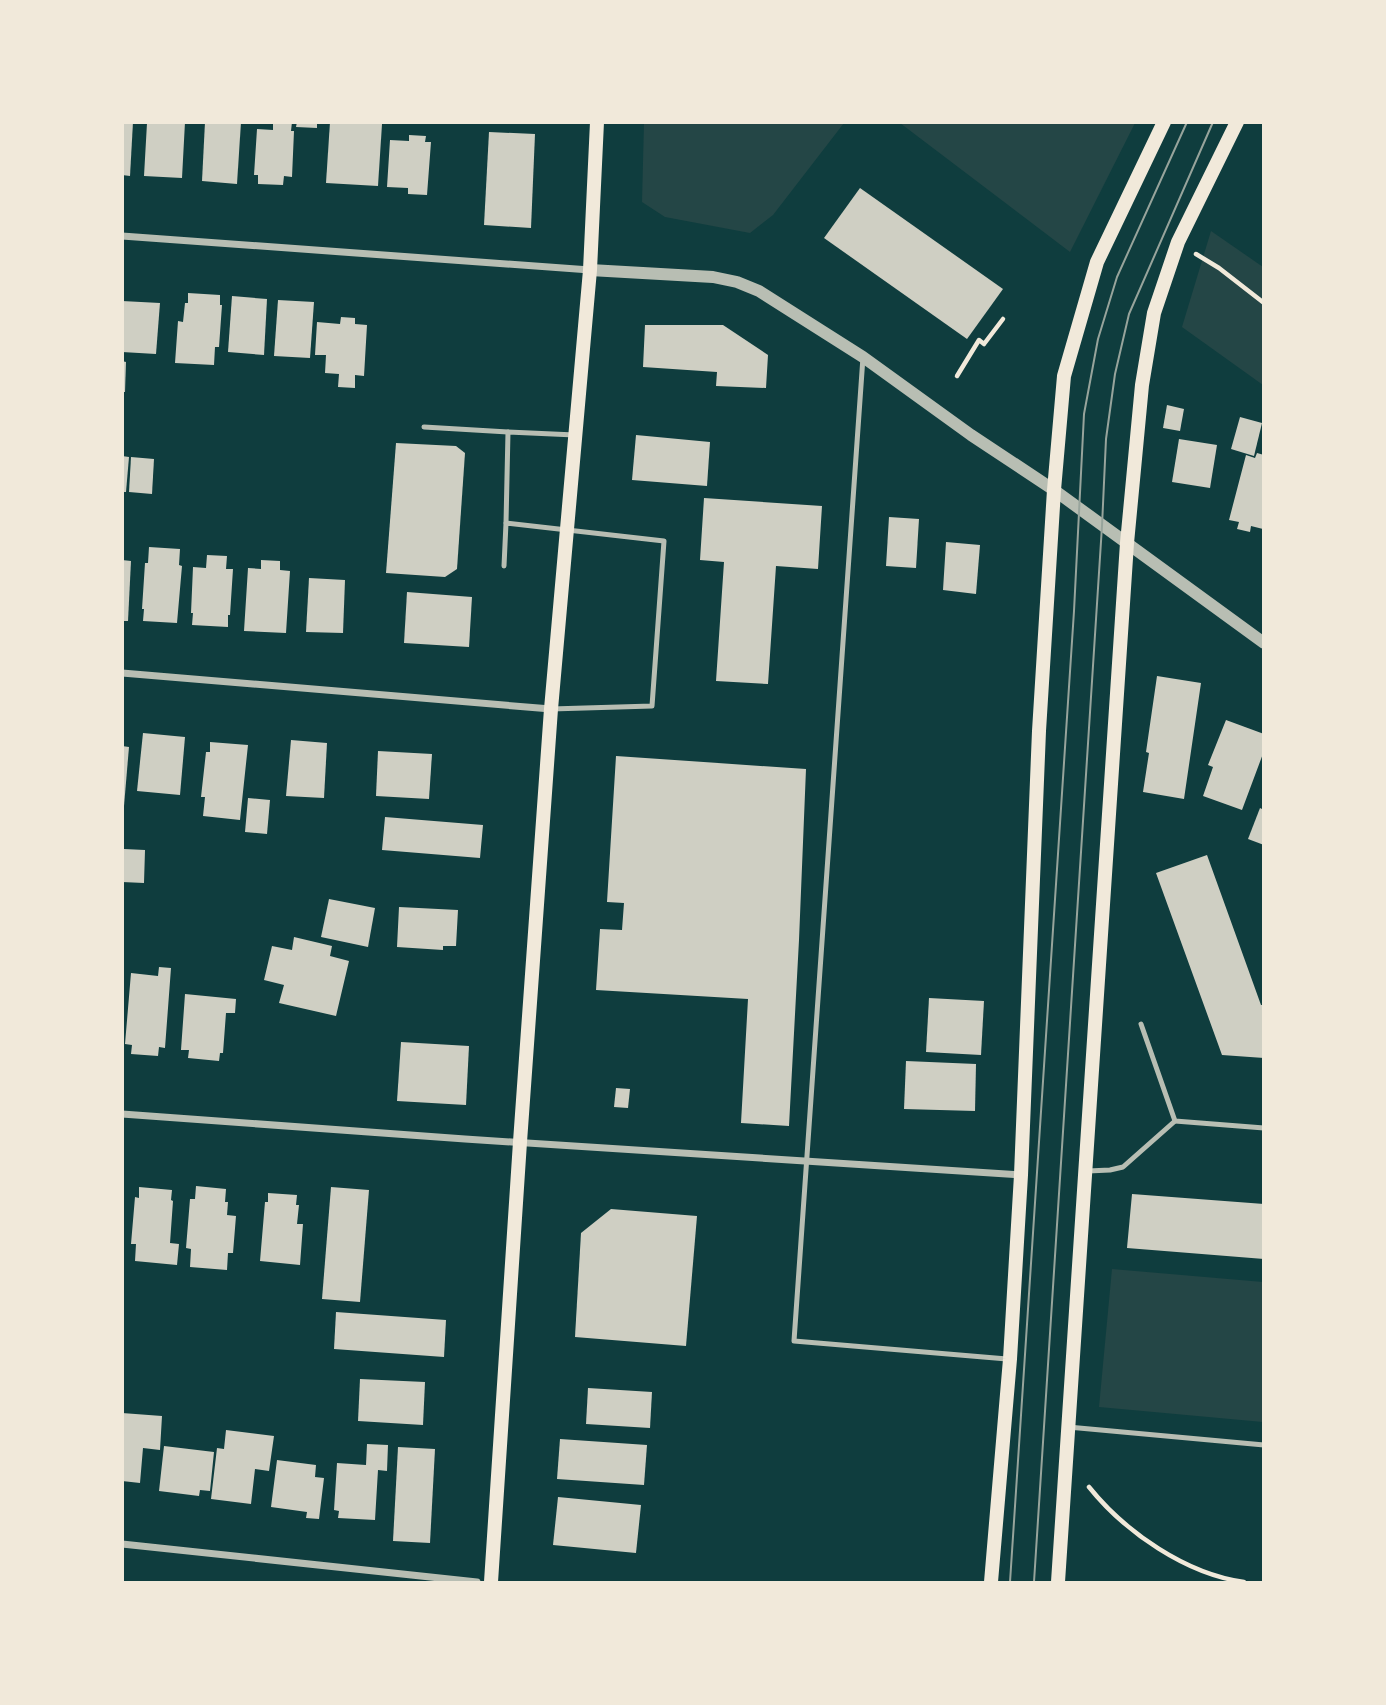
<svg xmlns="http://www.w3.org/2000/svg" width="1386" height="1705" font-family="Commissioner,sans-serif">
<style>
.green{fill:#244646}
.building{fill:#cfcfc3}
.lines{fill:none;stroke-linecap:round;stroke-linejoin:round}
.path{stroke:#f1e9da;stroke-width:4.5}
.service{stroke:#b8beb3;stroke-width:5}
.minor{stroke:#b8beb3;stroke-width:7}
.tertiary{stroke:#b8beb3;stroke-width:12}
.secondary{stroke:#f1e9da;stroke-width:14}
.tram{stroke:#97a49c;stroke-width:2}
</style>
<rect width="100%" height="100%" fill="#0f3d3e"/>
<g class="green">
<polygon points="644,123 644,122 844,123 773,215 750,233 665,217 642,202"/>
<polygon points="900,123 1135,123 1070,252"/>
<polygon points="1211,231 1263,267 1263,385 1182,327"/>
<polygon points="1112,1269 1263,1282 1263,1422 1099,1407"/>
</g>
<g class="building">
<polygon points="122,122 133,122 130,176 122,175"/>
<polygon points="164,122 185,122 182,178 144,176 147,123 164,124"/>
<polygon points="205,122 241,122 237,184 202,181"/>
<polygon points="273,122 292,122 291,131 294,131 292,177 284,176 283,185 258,184 258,175 254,175 257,129 273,130"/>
<polygon points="297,122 317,122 317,128 296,127"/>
<polygon points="330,122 382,124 378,186 326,183"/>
<polygon points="489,132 535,134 531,228 484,225"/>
<polygon points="409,135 426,136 425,142 431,142 427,195 408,194 408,188 387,187 390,140 409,141"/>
<polygon points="860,188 1003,289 967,339 824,238"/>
<polygon points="188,293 220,295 220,305 222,305 219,347 215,347 214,365 175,363 178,321 183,322 185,303 188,303"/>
<polygon points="232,296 267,299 264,355 228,352"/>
<polygon points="278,300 314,302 310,358 274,356"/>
<polygon points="122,301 160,303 156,354 122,352"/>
<polygon points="341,317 355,318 355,324 367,325 364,376 355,375 355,388 338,387 339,374 325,373 326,355 315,355 317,322 340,324"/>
<polygon points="645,325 723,325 768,355 766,388 716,386 717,372 643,367"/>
<polygon points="122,361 126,362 125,392 122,392"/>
<polygon points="1167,405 1184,409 1180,431 1163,428"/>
<polygon points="1240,417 1262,423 1254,456 1231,449"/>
<polygon points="636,435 710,442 707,486 632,480"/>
<polygon points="1179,439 1217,445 1210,488 1172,482"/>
<polygon points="396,443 456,446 465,453 457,569 445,577 386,573"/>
<polygon points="1257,453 1264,455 1264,527 1263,529 1251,526 1250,532 1237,529 1239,522 1229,520 1246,455 1255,458"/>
<polygon points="122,456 129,457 126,492 122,492"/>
<polygon points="131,457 154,459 152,494 129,492"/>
<polygon points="704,498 822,506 818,569 776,566 768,684 716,681 724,562 700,560"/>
<polygon points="889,517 919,519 916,568 886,566"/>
<polygon points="946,542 980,545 976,594 943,590"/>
<polygon points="149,547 180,549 179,565 182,566 177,623 143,621 144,609 142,609 145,563 148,563"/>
<polygon points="207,555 227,556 226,569 233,569 230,615 228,615 228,627 192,625 193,613 191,613 193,567 206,568"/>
<polygon points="122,560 131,561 128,621 122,621"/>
<polygon points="261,560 280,561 280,570 290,571 286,633 244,631 248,568 261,569"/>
<polygon points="309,578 345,580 343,633 306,632"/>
<polygon points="407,592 472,597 469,647 404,643"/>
<polygon points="1157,676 1201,683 1184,799 1143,792 1149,753 1146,752"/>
<polygon points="1226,720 1264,734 1264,751 1242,810 1203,796 1213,767 1208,765"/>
<polygon points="143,733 185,737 180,795 137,791"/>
<polygon points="291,740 327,743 324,798 286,796"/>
<polygon points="210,742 248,745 240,820 203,816 205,797 201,797 206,752 210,752"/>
<polygon points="122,746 129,747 124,806 122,806"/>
<polygon points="378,751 432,754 429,799 376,796"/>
<polygon points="616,756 806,769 799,940 789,1126 741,1123 748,999 596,990 600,929 622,930 624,903 607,902"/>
<polygon points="248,798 270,800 267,834 245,832"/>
<polygon points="1260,808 1264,810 1264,845 1248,839"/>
<polygon points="385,817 483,825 480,858 382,850"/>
<polygon points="124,849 145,850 144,883 122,882"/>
<polygon points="1207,855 1261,1005 1264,1005 1264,1058 1222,1055 1156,873"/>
<polygon points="329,899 375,908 368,947 321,937"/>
<polygon points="399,907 458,910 456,946 443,946 443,950 397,947"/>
<polygon points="294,937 332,946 330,956 349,961 336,1016 279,1003 284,985 264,980 272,946 292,950"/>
<polygon points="159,967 171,968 165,1048 159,1047 158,1056 131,1054 132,1045 125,1044 131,973 158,976"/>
<polygon points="185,994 236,999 235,1013 226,1013 223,1053 220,1053 219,1061 188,1058 189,1050 181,1050"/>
<polygon points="929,998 984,1001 981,1055 926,1052"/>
<polygon points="401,1042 469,1046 466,1105 397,1101"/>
<polygon points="906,1061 976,1064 975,1111 904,1109"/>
<polygon points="616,1088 630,1089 628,1108 614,1107"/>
<polygon points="196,1186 226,1189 225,1202 228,1202 227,1215 236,1216 233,1253 228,1253 227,1270 190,1267 191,1249 186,1248 190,1199 195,1199"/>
<polygon points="139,1187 172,1190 171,1200 173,1201 170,1243 179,1244 177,1265 135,1261 136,1244 131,1244 135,1197 139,1198"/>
<polygon points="331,1187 369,1190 360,1302 322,1299"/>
<polygon points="268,1193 297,1195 296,1205 299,1205 297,1224 303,1224 300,1265 260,1261 265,1202 268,1202"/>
<polygon points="1132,1194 1264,1204 1264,1259 1127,1248"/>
<polygon points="611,1209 697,1216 686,1346 575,1337 581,1233"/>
<polygon points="336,1312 446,1320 444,1357 334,1349"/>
<polygon points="360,1379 425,1382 423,1425 358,1421"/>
<polygon points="588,1388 652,1392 650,1428 586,1424"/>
<polygon points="122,1413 162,1416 160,1450 143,1448 140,1483 122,1481"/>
<polygon points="226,1430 274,1436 269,1471 255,1469 251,1504 211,1499 217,1448 224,1449"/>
<polygon points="560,1439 647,1445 644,1485 557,1479"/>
<polygon points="367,1444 388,1445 387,1471 378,1470 375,1520 338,1518 339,1511 334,1510 337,1463 366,1465"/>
<polygon points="164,1446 214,1452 210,1491 200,1490 199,1496 159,1491"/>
<polygon points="398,1447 435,1449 430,1543 393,1541"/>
<polygon points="277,1460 316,1465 315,1477 324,1478 319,1519 306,1518 307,1512 271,1507"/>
<polygon points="558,1497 641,1505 636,1553 553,1545"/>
</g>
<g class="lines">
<g class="path">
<polyline points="1196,254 1219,268 1264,303"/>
<polyline points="957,376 979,340 984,344 1003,319"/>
<path d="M1089 1487C1125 1532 1186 1574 1244 1582"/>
</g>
<g class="service">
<polyline points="863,357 794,1341 1007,1359"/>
<polyline points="424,427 508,432"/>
<polyline points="506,523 508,432 575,435"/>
<polyline points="504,566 506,523 664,541 652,706 551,709"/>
<polyline points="1141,1024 1175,1121 1264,1128"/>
<polyline points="1088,1171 1110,1170 1123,1167 1175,1121"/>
<polyline points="1068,1427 1264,1445"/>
</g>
<g class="minor">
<polyline points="122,236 590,270"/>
<polyline points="122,673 551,709"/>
<polyline points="122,1114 465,1139 1021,1175"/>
<polyline points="122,1544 477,1582"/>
</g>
<polyline class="tertiary" points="590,270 713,277 737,282 759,291 863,357 971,435 1054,490 1264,643"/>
<g class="secondary">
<polyline points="491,1582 520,1142 551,709 590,270 597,122"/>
<polyline points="991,1582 1010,1359 1021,1175 1039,731 1054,490 1064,376 1097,262 1164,122"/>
<polyline points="1058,1582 1127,543 1142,385 1154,313 1178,242 1237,122"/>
</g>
<g class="tram">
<polyline points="1010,1582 1074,611 1084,414 1098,339 1117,277 1187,122"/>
<polyline points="1034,1582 1102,526 1106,439 1115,374 1129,314 1213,122"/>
</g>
</g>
<rect width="1386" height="1705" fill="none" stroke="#f1e9da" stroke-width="248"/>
</svg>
